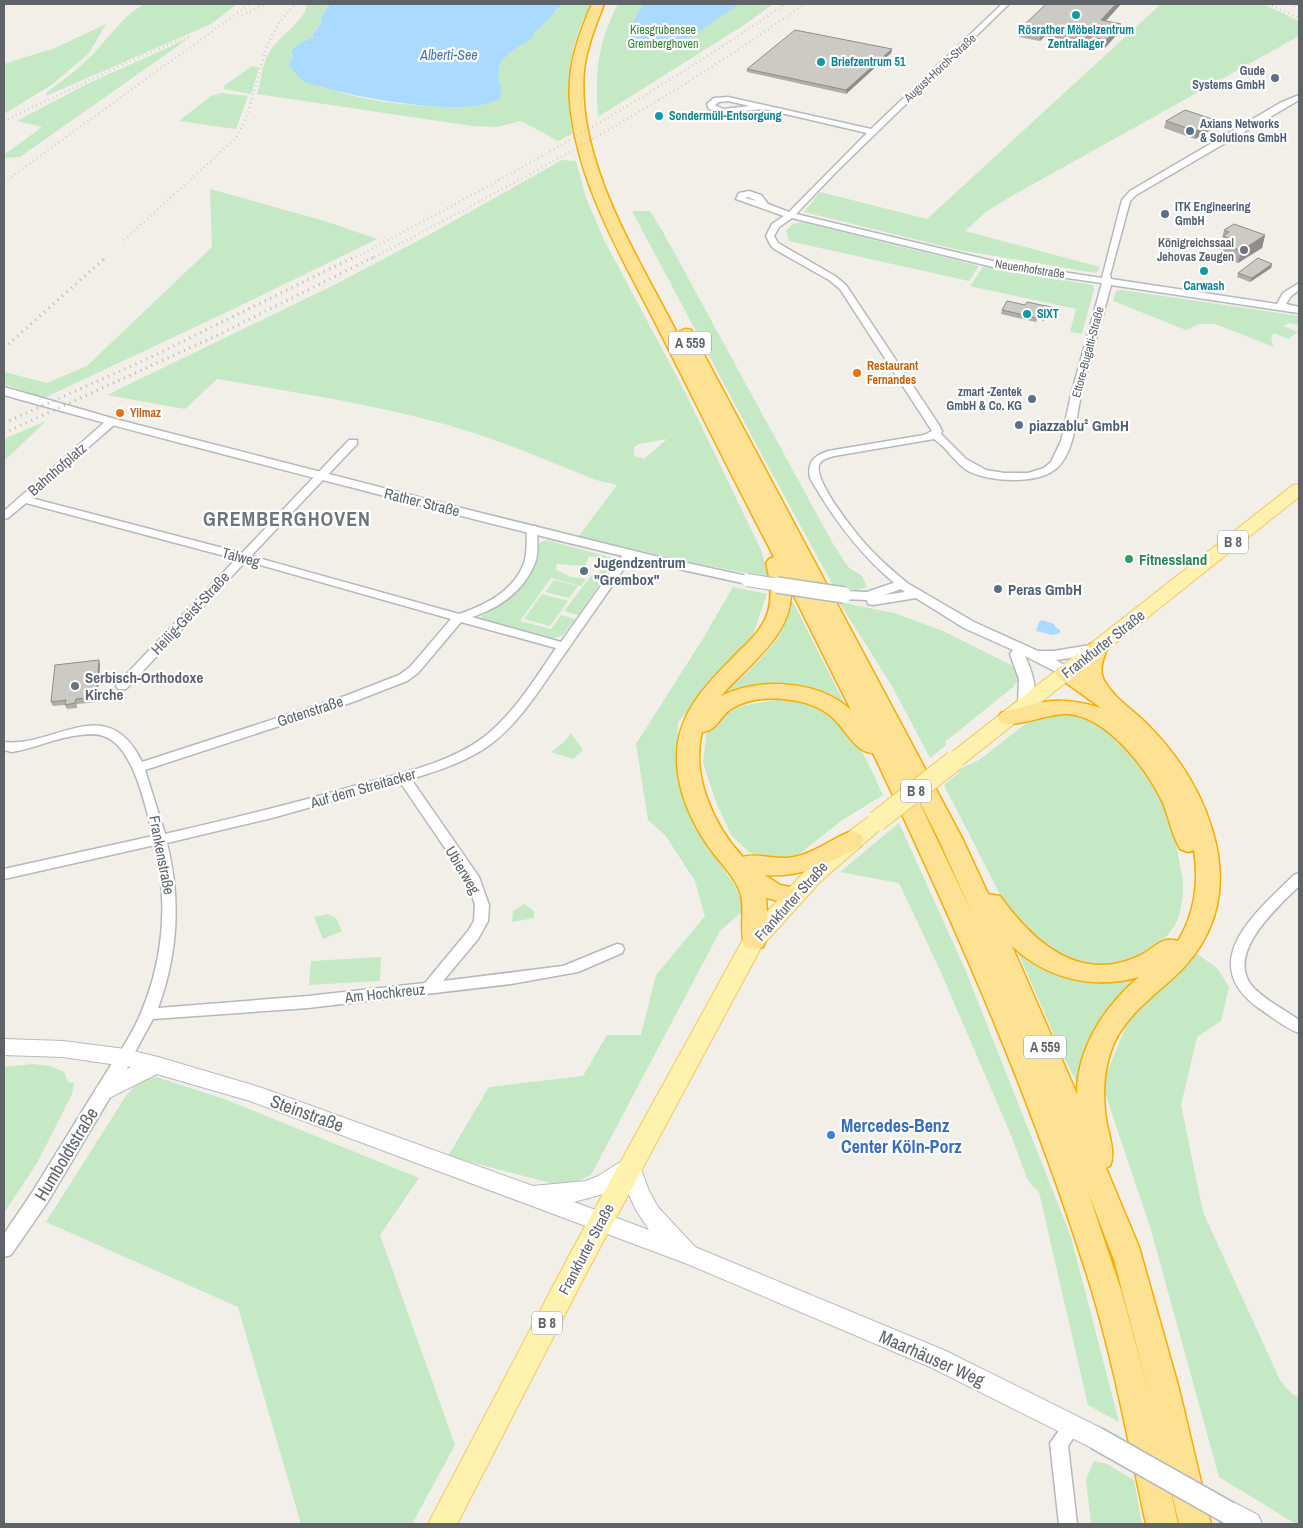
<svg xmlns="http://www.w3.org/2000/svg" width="1303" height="1528" font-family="'Archivo Narrow',sans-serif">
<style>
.green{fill:#c5e8c5;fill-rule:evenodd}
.water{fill:#aadaff}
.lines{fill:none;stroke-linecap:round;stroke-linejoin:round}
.minor-casing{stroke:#b5b8bc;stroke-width:3}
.tertiary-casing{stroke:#b5b8bc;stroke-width:3}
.secondary-casing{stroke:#b6babf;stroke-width:2}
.primary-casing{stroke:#f2c960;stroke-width:2}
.motorway-casing{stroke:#f9ab00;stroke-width:3}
.minor{fill:#fff;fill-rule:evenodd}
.tertiary{fill:#fff;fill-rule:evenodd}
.secondary{fill:#fff;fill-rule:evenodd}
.primary{fill:#fff2af;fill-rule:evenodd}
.motorway{fill:#fde293;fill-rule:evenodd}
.rail-far1{stroke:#b6b7b8;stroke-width:2.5;stroke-dasharray:0.5 4;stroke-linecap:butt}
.rail{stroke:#b6b7b8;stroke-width:3;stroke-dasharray:1 5;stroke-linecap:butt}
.tertiary-bridge-far1-casing{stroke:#b5b8bc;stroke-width:14;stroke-linecap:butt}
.tertiary-bridge-casing{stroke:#b5b8bc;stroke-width:18;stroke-linecap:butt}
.secondary-bridge-casing{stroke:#b6babf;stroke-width:25;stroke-linecap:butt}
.primary-bridge-casing{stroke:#f2c960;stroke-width:22;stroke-linecap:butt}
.tertiary-bridge-far1{stroke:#fff;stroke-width:12}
.tertiary-bridge{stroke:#fff;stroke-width:15}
.secondary-bridge{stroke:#fff;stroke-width:22}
.primary-bridge{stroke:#fff2af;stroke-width:20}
.wall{fill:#afaea9}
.shaded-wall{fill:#8f8d8a}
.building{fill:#cccac5;stroke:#8f8d8a}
.culture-dot{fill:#0f9aa8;stroke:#fff;stroke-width:2}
.service-dot{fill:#5c6f8a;stroke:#fff;stroke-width:2}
.worship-dot{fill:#6b7280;stroke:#fff;stroke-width:2}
.food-dot{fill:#e8710a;stroke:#fff;stroke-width:2}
.leisure-dot{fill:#2e9e5b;stroke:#fff;stroke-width:2}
.shop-dot{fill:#3f7fe0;stroke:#fff;stroke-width:2}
.labels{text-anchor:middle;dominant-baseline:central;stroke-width:4.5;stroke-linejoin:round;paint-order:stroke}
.far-park-label{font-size:12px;fill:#348238;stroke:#fff}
.far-culture-label{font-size:12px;font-weight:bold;fill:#0d838f;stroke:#fff;text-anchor:start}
.far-street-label{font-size:12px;fill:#5f6368;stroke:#fff}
.far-service-label{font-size:12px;font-weight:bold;fill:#4e5e75;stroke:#fff;text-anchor:end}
.far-worship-label{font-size:12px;font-weight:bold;fill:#5b616d;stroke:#fff;text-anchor:end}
.far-food-label{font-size:12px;font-weight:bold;fill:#c56008;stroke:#fff;text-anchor:start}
.far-water-label{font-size:14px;font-style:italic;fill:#4174aa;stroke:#fff}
.shield{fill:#fff;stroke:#8f9295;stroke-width:1}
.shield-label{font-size:14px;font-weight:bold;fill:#5f6368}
.service-label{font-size:15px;font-weight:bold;fill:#4e5e75;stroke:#fff;text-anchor:start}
.street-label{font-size:15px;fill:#5f6368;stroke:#fff}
.leisure-label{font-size:15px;font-weight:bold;fill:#27864d;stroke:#fff;text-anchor:start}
.worship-label{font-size:15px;font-weight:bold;fill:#5b616d;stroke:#fff;text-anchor:start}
.near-street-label{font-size:18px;fill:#5f6368;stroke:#fff}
.near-shop-label{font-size:18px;font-weight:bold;fill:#366cbe;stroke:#fff;text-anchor:start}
.district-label{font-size:20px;font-weight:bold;letter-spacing:1px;fill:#70757a;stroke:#fff}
</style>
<rect width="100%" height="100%" fill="#f1efe8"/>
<g class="green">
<path d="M144 4H237L211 24 46 96 47 92C65 79 82 66 97 50 112 33 124 16 144 4Z"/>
<path d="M307 4H330L322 15V22L315 31 314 37 302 42 291 53 293 58 288 65C301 73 314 83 328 88 367 104 454 112 494 102L501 87 498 79 500 63C510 53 519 45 532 39L534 33 552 17 555 11 563 4H592C567 43 566 89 572 134L558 141 521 121 497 127 472 126 257 94C261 82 262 64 269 53 277 37 305 22 307 4Z"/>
<path d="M618 4H773L744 25 598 117C595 71 597 45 618 4Z"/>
<polygon points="1161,4 1263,4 1299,21 1299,36 1015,194 987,211 965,231 1100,267 1096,273 959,250 804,212 820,192 927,219"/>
<polygon points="106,24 89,53 53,84 4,114 4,64 55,48"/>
<polygon points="189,38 20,157 4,158 4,155 42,127 17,121 87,84"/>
<polygon points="252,66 259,68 251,94 224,89 224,86"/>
<polygon points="221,93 248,96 236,129 179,121 211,96"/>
<path d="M562 160 576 161 586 198 604 240 684 390 762 552 768 577 689 562 579 536 617 485 596 480C555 464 514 446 471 432 388 406 303 394 217 379L185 409 107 395 334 285 427 236ZM667 439 644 459 634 456V447L639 444Z"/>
<polygon points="210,189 328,222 377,239 225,313 44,398 4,384 4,372 47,383 87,366 212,247"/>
<polygon points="632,211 650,211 663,232 832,542 848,567 862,576 867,587 856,590 834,587 756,444"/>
<polygon points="801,222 979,266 969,281 789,241 786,231 793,224"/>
<polygon points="983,267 1093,285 1094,289 1082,334 1070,332 1076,309 970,286"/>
<polygon points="1122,290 1299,316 1299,325 1289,323 1283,326 1298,332 1288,339 1273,333 1271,340 1274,347 1215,324 1199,324 1186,330 1113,301 1116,291"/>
<polygon points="46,421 4,461 4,439"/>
<path d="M546 540 613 558 615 560 611 568 606 566 609 561 589 556 585 566 557 564 556 570 571 577 586 579 581 586 551 578 520 621 551 629 561 615 575 619 563 635 553 639 482 619V616C513 599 535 582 537 544Z"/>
<polygon points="604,569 609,571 578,615 564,611 591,576"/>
<polygon points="554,580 578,586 569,598 545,592"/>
<polygon points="733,587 767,594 752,637 678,722 677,777 693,824 735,886 745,909 720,931 591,1175 573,1183 554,1184 448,1156 489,1087 583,1076 607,1035 641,1035 656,975 705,916 695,881 665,835 648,820 636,744 704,637"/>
<polygon points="542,594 568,601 550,626 524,619"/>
<path d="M788 601 793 602 848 710 785 685 751 686 730 694 710 706C731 686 765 659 780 634 786 624 787 612 788 601Z"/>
<polygon points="839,602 894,613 943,631 1013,666 1019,678 1013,687 945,742 946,745 930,758 892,686"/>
<path d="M781 699C789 700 799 700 807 703 851 717 865 757 883 795L841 821 789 862 772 863 750 853 731 835 716 802 703 763 706 735 717 718 741 706Z"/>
<polygon points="1065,711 1096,719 1136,755 1170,812 1183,881 1183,895 1180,913 1175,925 1166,937 1150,953 1118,966 1083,964 1052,953 1010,914 944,785 960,772 958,770 979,760 1032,719"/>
<polygon points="571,733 583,750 573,759 551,752 564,742"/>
<polygon points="899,823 965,969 1071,1237 1119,1422 1088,1405 1039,1192 1028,1181 1011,1135 939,968 899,883 840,872"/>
<polygon points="524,904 534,911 534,918 512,922 513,911"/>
<polygon points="328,914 336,918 342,931 323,939 314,917"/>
<polygon points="1011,937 1050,965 1147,969 1081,1090 1067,1064"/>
<polygon points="1197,954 1217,968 1229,987 1221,1021 1197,1037 1181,1105 1203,1212 1280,1380 1292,1394 1299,1397 1299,1524 1296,1524 1219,1477 1151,1230 1102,1084 1129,1019"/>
<polygon points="381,957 380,981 309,985 311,961"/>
<polygon points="33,1064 50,1066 64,1072 68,1082 74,1083 72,1094 37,1163 4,1213 4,1067"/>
<path d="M156 1077 227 1100 419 1178 380 1235 455 1445 412 1524H301L238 1307 46 1222 124 1099C134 1086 140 1078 156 1077Z"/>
<polygon points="1094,1461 1107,1464 1134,1480 1142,1524 1091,1524 1086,1479"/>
</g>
<g class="water">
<path d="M330 4H563L555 11 552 17 534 33 532 39C519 45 510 53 500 63L498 79 501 87V97C475 120 359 98 326 88 319 85 310 85 304 81 298 77 293 70 288 65L293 58 291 51 302 42 314 37 313 34 322 22 321 17Z"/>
<polygon points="643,4 739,4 678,46 654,47 631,41 633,22"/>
<polygon points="1042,620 1054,624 1056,628 1060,630 1060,633 1053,635 1036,631 1039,622"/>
</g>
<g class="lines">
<defs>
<g id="minor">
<path d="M1002 4H1009L837 171 796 214 997 262 1102 278 1122 200 1130 191 1280 103 1299 95V100L1136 195 1130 201 1110 275 1111 279 1277 304 1283 293 1299 283V290L1290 297 1286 304 1299 307V313L1111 285C1102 321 1090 358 1081 395 1076 417 1075 450 1058 467 1040 485 992 482 970 472 955 464 948 448 934 439L834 456C830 457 823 459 820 463 810 478 858 536 869 548 880 560 893 571 906 582L908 584 906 586H898C861 556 834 520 810 478 807 462 814 456 828 451L924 435 932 431 840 289 829 280 776 250 771 246 766 236 772 224 784 216 736 199 739 193 749 191 761 195 768 204 789 212 867 133 764 109 722 113 709 109 707 104 714 98 728 97 871 129ZM728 101 750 106 723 109 715 105 719 102ZM748 197 757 201 745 198ZM792 218 997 268 1102 283 1071 395 1061 441 1051 462 1044 468 1028 473H1004L986 470 966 459 941 434 942 431 939 425 846 285 835 276 778 243 774 236 779 227Z"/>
<path d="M111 419 115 420V424L31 498 242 553 349 440H357V444L251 556 459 614C485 605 514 591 524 563 528 553 526 538 527 528L528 526H536L537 528C537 538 539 553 535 563 524 591 499 608 472 617L561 642 625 552H633L634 554C610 589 584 626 561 659 540 689 520 722 491 744 468 761 438 771 411 779L479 877 489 905 488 921 478 939 443 981 563 966 617 944 622 945 624 949 622 953 578 972 511 984 308 1008 153 1019 130 1061 125 1063 120 1061 118 1057C124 1044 132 1033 138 1020 163 965 169 904 155 845L4 879V869L153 836C146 809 134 745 103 736 96 733 88 734 80 735 57 737 36 748 12 752L4 750V742C55 748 107 690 142 762L345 696 399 675 410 667 451 619 246 561 126 689H118L116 686 118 683 236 559 26 503 8 518 4 519V511L107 420ZM461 622 556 648C535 679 514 713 484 737 450 763 402 773 361 784 296 803 231 819 165 834L145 770 353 702 407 681 418 673ZM400 782 468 882 475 905 474 921 468 931 425 983 308 996 158 1008C178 954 181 899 167 843L272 818Z"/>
<path d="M1299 873V886C1278 907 1225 953 1252 986 1264 1000 1284 1009 1299 1020V1033C1285 1028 1272 1017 1260 1009 1194 963 1256 912 1294 875Z"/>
<polygon points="1072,1419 1078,1421 1081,1427 1068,1446 1077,1524 1059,1524 1050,1443 1066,1421"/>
</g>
<g id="tertiary">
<path d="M4 387 115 419 465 509 659 557 747 576 754 580 747 584C615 556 484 522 354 488 237 458 120 428 4 395Z"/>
<path d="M902 580 974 622 1038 651H1054L1097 644 1102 646 1104 649 1102 652 1097 654 1056 660 1071 669 1073 672 1071 675 1066 677 1025 656C1032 671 1040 693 1030 709H1020L1018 706 1019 679 1010 654 1013 650 964 628 916 598 873 605 868 604 867 600 844 599 837 595 844 591 867 592ZM901 589 905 592 884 595Z"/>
<polygon points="125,1050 131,1052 134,1057 131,1062 47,1203 11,1255 4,1257 4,1234 33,1191 119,1052"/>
</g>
<g id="secondary">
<path d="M4 1039 63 1041 125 1049 158 1057 259 1087 533 1186 586 1181 598 1176 622 1161 630 1159 638 1161 649 1191 658 1207 695 1247 946 1351 1105 1430 1108 1438 1105 1446 1096 1450 930 1367 685 1263 250 1101 157 1074 105 1100 98 1097 95 1091 98 1085 131 1067 63 1057 4 1055ZM624 1184 636 1210 649 1230 574 1202 603 1194Z"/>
<polygon points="1229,1500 1258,1515 1262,1524 1224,1524 1220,1522 1216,1513 1220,1504"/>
</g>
<g id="primary">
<polygon points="1299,484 1299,497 961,766 954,768 947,766 944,761 947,756 1293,485"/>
<polygon points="877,814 884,816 887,821 884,826 820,882 762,946 589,1268 457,1524 428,1524 571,1252 746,934 805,871 852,829 870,816"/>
</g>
<path id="motorway" d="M592 4H604C596 25 587 46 584 70 576 161 637 255 677 333L685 329 691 330 693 334 962 838 988 894 1000 896C1033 942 1080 985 1141 955 1155 948 1161 936 1178 941 1195 913 1199 882 1194 850L1188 852 1180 849C1172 835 1169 818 1163 803 1147 769 1108 717 1068 714 1047 713 1018 728 1001 723L998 718 1001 713C1042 701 1059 695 1101 708L1058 677 1055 672 1058 667C1068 664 1073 666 1080 673L1083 657 1090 644 1097 642 1104 644 1107 649C1103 659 1098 671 1105 682 1115 699 1132 709 1147 724 1177 754 1200 789 1212 829 1230 888 1217 939 1171 980 1148 1000 1121 1021 1111 1051 1104 1071 1103 1091 1105 1111 1106 1129 1117 1151 1110 1166L1106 1168 1139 1247 1179 1389 1211 1524H1179L1165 1464 1178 1524H1146C1129 1446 1115 1368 1092 1291 1034 1104 957 929 873 753 856 753 845 729 833 718 822 708 807 702 791 700 771 697 749 698 731 709 720 716 716 732 702 732 691 775 713 825 743 857 757 852 776 861 794 857 815 853 832 838 852 831L860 834 864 840 860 846C830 863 801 878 765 875L780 885 801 889 804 895 801 901 792 904 766 898C767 915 771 932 763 947L754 949 745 947C739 934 745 910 741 895 737 880 723 866 714 854 693 827 676 790 677 756 677 711 710 681 739 651 751 640 763 628 768 612 773 596 770 579 766 563L769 559 774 557C734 480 695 402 656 324 620 254 577 182 570 103 567 68 578 35 592 4ZM791 590 851 710C818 680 760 677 721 696 747 665 793 636 791 590ZM911 785 938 838 972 913ZM1012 946C1047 979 1094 990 1139 977 1105 1006 1077 1047 1077 1094ZM1088 1192 1114 1260 1150 1397 1122 1293Z"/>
</defs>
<use href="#minor" class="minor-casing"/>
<use href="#tertiary" class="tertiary-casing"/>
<use href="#secondary" class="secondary-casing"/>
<use href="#primary" class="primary-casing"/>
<use href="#motorway" class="motorway-casing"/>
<use href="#minor" class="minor"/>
<use href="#tertiary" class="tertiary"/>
<use href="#secondary" class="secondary"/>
<use href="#primary" class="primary"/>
<use href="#motorway" class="motorway"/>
<g class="rail-far1">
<polyline points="1268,4 1299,18"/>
<polyline points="1290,4 1299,8"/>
<polyline points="242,15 266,4"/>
<polyline points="4,121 130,61 192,35"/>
<polyline points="4,182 250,4"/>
<polyline points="124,240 236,138 248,113 267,45 278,24 295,4"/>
<polyline points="104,259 106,257"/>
<path d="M352 259C501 181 647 100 785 4"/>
<path d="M371 259C519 181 669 102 804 4"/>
</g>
<g class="rail">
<polyline points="4,348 106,257"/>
<polyline points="4,423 149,358 354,257"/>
<polyline points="4,433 216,336 374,257"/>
</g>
<defs>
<polyline id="tertiary-bridge-far1" points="747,580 785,586"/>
<polyline id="tertiary-bridge" points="777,585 844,595"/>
<polyline id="secondary-bridge" points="1096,1438 1229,1513"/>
<polyline id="primary-bridge" points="877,821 954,761"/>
</defs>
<use href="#tertiary-bridge-far1" class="tertiary-bridge-far1-casing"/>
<use href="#tertiary-bridge" class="tertiary-bridge-casing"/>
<use href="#secondary-bridge" class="secondary-bridge-casing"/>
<use href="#primary-bridge" class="primary-bridge-casing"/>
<use href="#tertiary-bridge-far1" class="tertiary-bridge-far1"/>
<use href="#tertiary-bridge" class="tertiary-bridge"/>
<use href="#secondary-bridge" class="secondary-bridge"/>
<use href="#primary-bridge" class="primary-bridge"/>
</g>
<g class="wall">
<polygon points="1046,4 1121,4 1106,21 1120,31 1105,48 1045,36 1040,41 1019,37 1020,29"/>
<polygon points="892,49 891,53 846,94 747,72 747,69"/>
<polygon points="1215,120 1214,128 1195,139 1164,128 1166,121"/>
<polygon points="1224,230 1265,235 1262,248 1238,263 1221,257 1223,249 1220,248 1222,243 1221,243"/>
<polygon points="1272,264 1271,268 1250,282 1237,277 1238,273"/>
<polygon points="1002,310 1050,311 1044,321 1038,319 1036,322 1001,314"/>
<polygon points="100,665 97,702 77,704 77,708 67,709 65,705 53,706 51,702"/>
</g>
<g class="shaded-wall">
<polygon points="1116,4 1121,4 1100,27 1101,20"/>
<polygon points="1121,24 1120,31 1105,48 1106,40"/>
<polygon points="1046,28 1045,36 1040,41 1041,34"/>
<polygon points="892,49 891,53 846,94 846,90"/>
<polygon points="1215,120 1214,128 1195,139 1196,131"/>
<polygon points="1265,235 1262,248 1238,263 1241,251"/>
<polygon points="1272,264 1271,268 1250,282 1252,278"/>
<polygon points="1051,307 1050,311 1044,321 1045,317"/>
<polygon points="99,660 100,665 97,702 96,697"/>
</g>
<g class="building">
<polygon points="1046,4 1116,4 1101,20 1121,24 1106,40 1046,28 1041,34 1020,29"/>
<polygon points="795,30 892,49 846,90 747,69"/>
<polygon points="1185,110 1215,120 1196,131 1166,121"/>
<polygon points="1234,224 1265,235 1241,251 1224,244 1232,239 1223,236 1229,232 1224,230"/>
<polygon points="1258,258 1272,264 1252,278 1238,273"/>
<polygon points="1007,301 1025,305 1027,302 1051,307 1045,317 1038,315 1037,318 1002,310"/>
<polygon points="99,660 96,697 76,699 75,703 65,705 66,700 51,702 55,665"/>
</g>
<g class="culture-dot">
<circle cx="1076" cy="15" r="5"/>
<circle cx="821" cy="62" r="5"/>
<circle cx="659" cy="116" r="5"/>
<circle cx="1204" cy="271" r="5"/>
<circle cx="1027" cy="314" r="5"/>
</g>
<g class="service-dot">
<circle cx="1275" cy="78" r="5"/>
<circle cx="1190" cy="131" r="5"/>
<circle cx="1165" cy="214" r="5"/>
<circle cx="1032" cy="399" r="5"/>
<circle cx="1019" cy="425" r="5"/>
<circle cx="584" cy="571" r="5"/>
<circle cx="998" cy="589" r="5"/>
</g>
<g class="worship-dot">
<circle cx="1244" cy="250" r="5"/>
<circle cx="75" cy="686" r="5"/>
</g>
<g class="food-dot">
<circle cx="857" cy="373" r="5"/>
<circle cx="120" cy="413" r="5"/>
</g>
<circle class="leisure-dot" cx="1129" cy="559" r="5"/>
<circle class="shop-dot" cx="831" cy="1135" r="5"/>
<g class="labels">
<g class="far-park-label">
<text x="663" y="30">Kiesgrubensee<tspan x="663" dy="14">Gremberghoven</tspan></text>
</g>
<g class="far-culture-label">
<text x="1076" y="30" text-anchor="middle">Rösrather Möbelzentrum<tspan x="1076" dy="14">Zentrallager</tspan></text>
<text x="831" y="62">Briefzentrum 51</text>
<text x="669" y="116">Sondermüll-Entsorgung</text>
<text x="1204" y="286" text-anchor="middle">Carwash</text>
<text x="1037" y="314">SIXT</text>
</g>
<g class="far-street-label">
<text transform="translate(940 68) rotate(-43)">August-Horch-Straße</text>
<text transform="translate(1030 269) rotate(9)">Neuenhofstraße</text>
<text transform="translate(1088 352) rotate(-75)">Ettore-Bugatti-Straße</text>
</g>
<g class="far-service-label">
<text x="1265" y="71">Gude<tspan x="1265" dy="14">Systems GmbH</tspan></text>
<text x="1200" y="124" text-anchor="start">Axians Networks<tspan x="1200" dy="14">&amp; Solutions GmbH</tspan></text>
<text x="1175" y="207" text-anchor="start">ITK Engineering<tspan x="1175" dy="14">GmbH</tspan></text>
<text x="1022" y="392">zmart -Zentek<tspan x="1022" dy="14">GmbH &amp; Co. KG</tspan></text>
</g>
<g class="far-worship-label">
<text x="1234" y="243">Königreichssaal<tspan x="1234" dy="14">Jehovas Zeugen</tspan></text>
</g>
<g class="far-food-label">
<text x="867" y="366">Restaurant<tspan x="867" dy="14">Fernandes</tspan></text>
<text x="130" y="413">Yilmaz</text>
</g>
<g class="far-water-label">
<text x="449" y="55">Alberti-See</text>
</g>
<g class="shield">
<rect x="669" y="331.5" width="42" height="23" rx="4"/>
<rect x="1218" y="530.5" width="30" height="23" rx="4"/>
<rect x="901" y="779.5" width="30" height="23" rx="4"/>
<rect x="1024" y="1035.5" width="42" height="23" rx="4"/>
<rect x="532" y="1311.5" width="30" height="23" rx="4"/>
</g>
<g class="shield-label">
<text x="690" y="343">A 559</text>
<text x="1233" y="542">B 8</text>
<text x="916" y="791">B 8</text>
<text x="1045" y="1047">A 559</text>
<text x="547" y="1323">B 8</text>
</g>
<g class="service-label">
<text x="1029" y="425">piazzablu² GmbH</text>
<text x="594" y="562">Jugendzentrum<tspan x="594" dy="17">"Grembox"</tspan></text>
<text x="1008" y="589">Peras GmbH</text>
</g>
<g class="street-label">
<text transform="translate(57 469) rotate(-41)">Bahnhofplatz</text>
<text transform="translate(422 502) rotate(14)">Rather Straße</text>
<text transform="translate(241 557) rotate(15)">Talweg</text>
<text transform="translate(190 613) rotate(-47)">Heilig-Geist-Straße</text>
<text transform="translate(1103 644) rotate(-38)">Frankfurter Straße</text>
<text transform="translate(310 711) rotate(-18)">Gotenstraße</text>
<text transform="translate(363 788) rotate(-16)">Auf dem Streitacker</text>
<text transform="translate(162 855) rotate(79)">Frankenstraße</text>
<text transform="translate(463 870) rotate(59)">Ubierweg</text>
<text transform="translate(791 901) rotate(-48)">Frankfurter Straße</text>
<text transform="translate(385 993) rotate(-6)">Am Hochkreuz</text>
<text transform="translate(586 1249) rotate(-62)">Frankfurter Straße</text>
</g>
<g class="leisure-label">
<text x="1139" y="559">Fitnessland</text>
</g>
<g class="worship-label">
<text x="85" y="677">Serbisch-Orthodoxe<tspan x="85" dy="17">Kirche</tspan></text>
</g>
<g class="near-street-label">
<text transform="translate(307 1113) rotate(20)">Steinstraße</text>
<text transform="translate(66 1154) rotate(-59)">Humboldtstraße</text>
<text transform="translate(932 1358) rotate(24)">Maarhäuser Weg</text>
</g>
<g class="near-shop-label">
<text x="841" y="1125">Mercedes-Benz<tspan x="841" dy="21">Center Köln-Porz</tspan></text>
</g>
<g class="district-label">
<text x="287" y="518">GREMBERGHOVEN</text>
</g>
</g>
<rect width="1303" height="1528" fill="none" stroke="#5f6368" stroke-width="10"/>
</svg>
